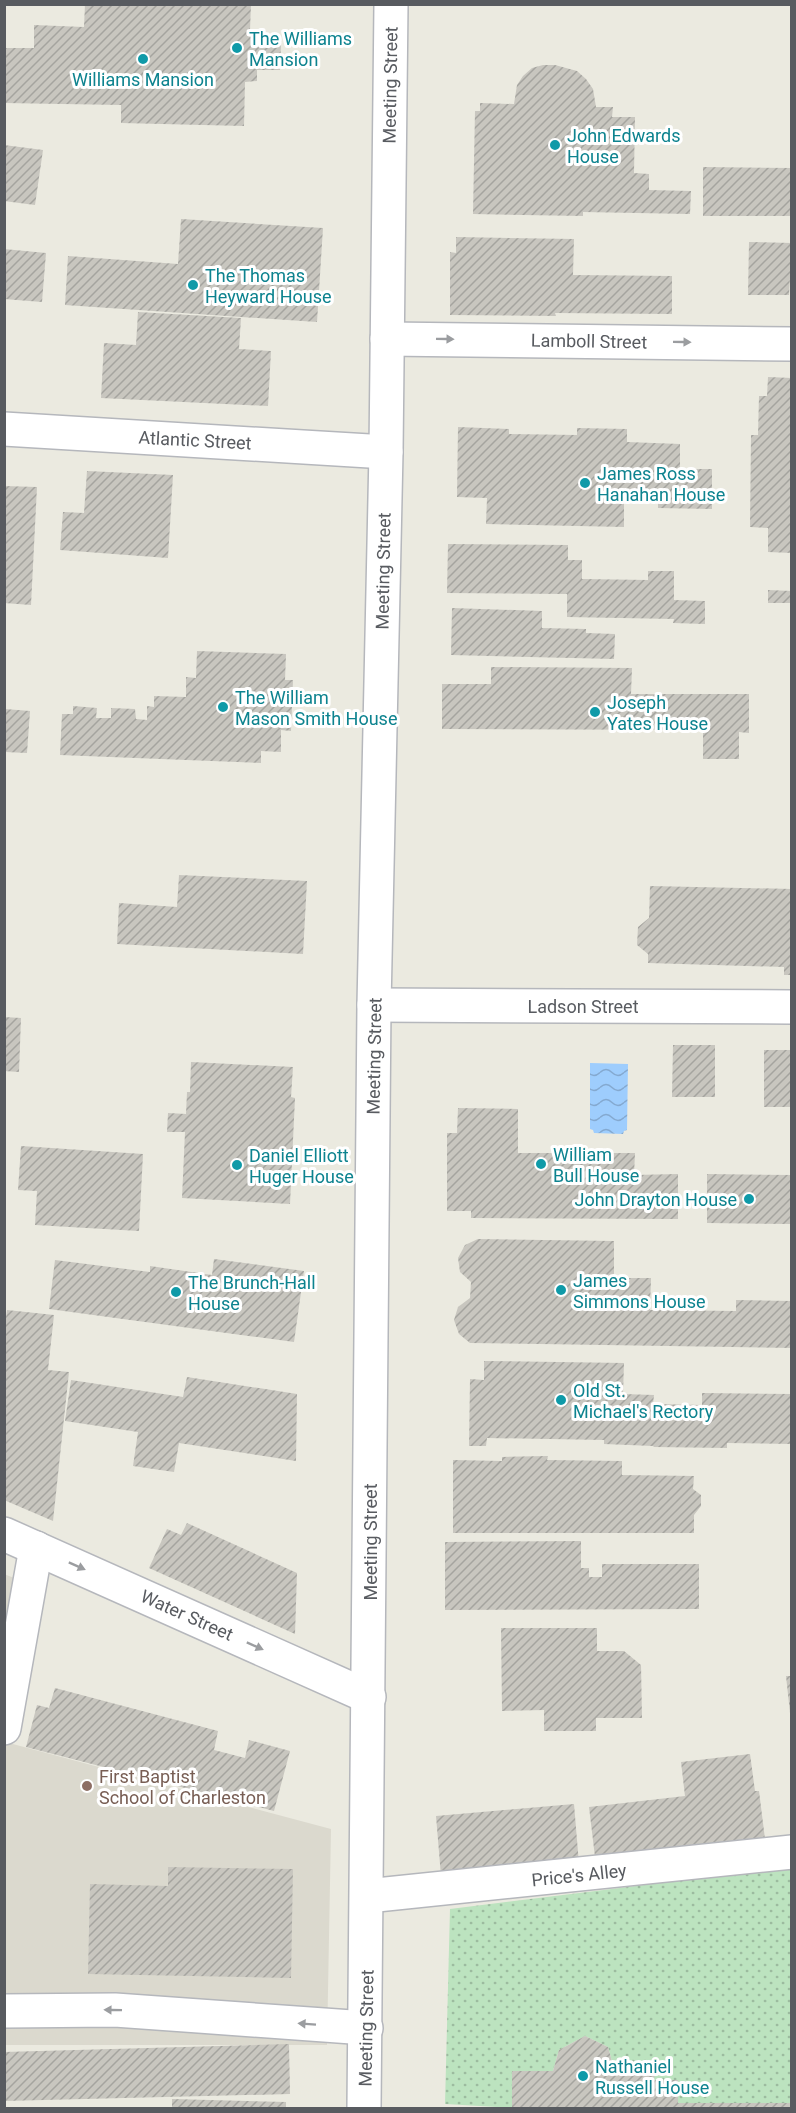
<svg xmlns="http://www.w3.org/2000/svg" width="796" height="2113" font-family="Roboto,sans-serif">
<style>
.education{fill:#dbd9ce}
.garden{fill:url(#garden-dots)}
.water{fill:url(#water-waves)}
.building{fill:url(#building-hatch)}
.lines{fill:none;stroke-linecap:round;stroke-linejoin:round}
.minor-casing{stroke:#b5b7bc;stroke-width:36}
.minor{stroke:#fff;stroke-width:33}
.oneway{fill:#9b9da0}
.culture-dot{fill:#0f9aa8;stroke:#fff;stroke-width:2}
.education-dot{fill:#8d6e63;stroke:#fff;stroke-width:2}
.labels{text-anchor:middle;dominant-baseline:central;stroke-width:6;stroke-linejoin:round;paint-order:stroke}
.culture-label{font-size:18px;fill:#0d838f;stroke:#fff;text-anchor:start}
.street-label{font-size:18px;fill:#585b60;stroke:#fff}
.education-label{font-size:18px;fill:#785e54;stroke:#fff;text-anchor:start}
</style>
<defs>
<pattern id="garden-dots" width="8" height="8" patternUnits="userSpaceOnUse" patternTransform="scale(1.5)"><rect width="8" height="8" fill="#bce3bf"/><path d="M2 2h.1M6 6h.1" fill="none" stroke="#9cbb9f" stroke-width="1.8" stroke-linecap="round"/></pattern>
<pattern id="water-waves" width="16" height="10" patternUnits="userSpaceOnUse" patternTransform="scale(1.5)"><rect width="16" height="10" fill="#9ecdfd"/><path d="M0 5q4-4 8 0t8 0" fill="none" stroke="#84a9d0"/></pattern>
<pattern id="building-hatch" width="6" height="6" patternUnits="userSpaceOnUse" patternTransform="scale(1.5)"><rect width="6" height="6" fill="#c8c6bf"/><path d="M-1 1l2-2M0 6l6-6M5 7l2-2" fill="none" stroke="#a5a49f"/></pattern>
</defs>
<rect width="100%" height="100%" fill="#ebeae0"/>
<polygon class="education" points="4,1574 29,1584 9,1743 331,1829 327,2045 5,2045"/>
<polygon class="garden" points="791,1867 791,2103 678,2103 678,2080 654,2080 654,2072 615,2072 608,2047 585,2036 559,2050 553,2071 513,2071 513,2108 445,2104 450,1909"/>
<polygon class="water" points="590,1063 628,1064 627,1130 624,1131 623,1134 594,1133 593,1130 590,1129"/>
<g class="building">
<polygon points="85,4 251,4 250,30 259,30 259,45 281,45 280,70 257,70 257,81 245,82 244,126 121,123 121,105 4,103 4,48 34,48 34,25 84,27"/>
<polygon points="543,65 555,65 577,71 586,79 593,89 596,107 613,107 612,117 635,117 634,173 649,174 649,190 691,191 690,214 583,212 583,216 473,214 475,111 480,111 480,103 514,104 517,85 523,76 532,68"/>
<polygon points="4,145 43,150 35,205 4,201"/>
<polygon points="703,167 792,168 792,216 703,216"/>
<polygon points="181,219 323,228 317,322 65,305 68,256 178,264"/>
<polygon points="456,237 574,239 573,275 672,276 672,314 555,313 556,316 450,315 450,252 456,253"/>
<polygon points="749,242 792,243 789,295 748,295"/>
<polygon points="4,249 46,253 42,302 4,299"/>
<polygon points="138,312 241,318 239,349 271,351 268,406 101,398 104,343 136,345"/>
<polygon points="768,377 792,378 792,553 768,552 768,528 750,527 751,435 758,435 759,396 767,396"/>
<polygon points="458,427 509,429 509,434 577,435 577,428 627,429 627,442 680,444 680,469 712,469 712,509 658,508 658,503 624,502 624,527 486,524 487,498 457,497"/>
<polygon points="87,471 173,475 168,558 60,550 63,512 84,513"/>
<polygon points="4,486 37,487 31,605 4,603"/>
<polygon points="448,544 568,545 568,560 582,560 582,579 648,580 648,571 674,571 674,600 705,601 705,624 673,623 674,619 567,617 567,594 447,593"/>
<polygon points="768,590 792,591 792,603 768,603"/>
<polygon points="452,608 542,611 542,628 586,629 586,633 615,634 614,659 451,655"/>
<polygon points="197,651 286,654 285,680 293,680 291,731 281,730 281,752 261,751 261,763 60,755 62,714 73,714 73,706 97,708 96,718 111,718 111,708 135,709 136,719 147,720 147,706 154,707 154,696 186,697 186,677 196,678"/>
<polygon points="491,667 632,668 631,694 749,694 749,733 739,732 739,759 703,759 703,730 442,729 442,684 491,684"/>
<polygon points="5,709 30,711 27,753 5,752"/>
<polygon points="179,875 307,881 303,954 117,944 119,903 177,907"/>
<polygon points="650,886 792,889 792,975 784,975 784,967 648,963 648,954 637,945 638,927 649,918"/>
<polygon points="4,1017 21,1018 19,1072 4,1071"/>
<polygon points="673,1045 715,1045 715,1097 672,1097"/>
<rect x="764" y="1050" width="28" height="57"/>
<polygon points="191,1062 293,1067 291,1097 295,1098 290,1204 182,1198 185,1132 167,1132 168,1113 186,1114 187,1092 190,1092"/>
<polygon points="458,1108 518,1109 518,1153 635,1153 634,1175 678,1174 678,1219 471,1218 471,1211 447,1211 447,1133 457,1133"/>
<polygon points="21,1146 143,1154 139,1231 35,1225 37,1191 18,1190"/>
<polygon points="707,1174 792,1175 792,1224 707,1223"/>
<polygon points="478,1239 614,1241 614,1278 651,1278 650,1310 736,1311 736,1300 792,1301 792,1348 470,1343 459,1334 454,1320 458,1307 470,1298 471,1282 460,1272 458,1258 465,1245"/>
<polygon points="214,1259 304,1271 294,1342 49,1309 55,1260 150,1272 150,1266 212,1275"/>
<polygon points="7,1310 54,1315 48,1370 69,1372 53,1521 4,1500 4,1331"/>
<polygon points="484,1361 624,1363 623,1394 654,1395 653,1404 702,1405 702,1393 792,1394 792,1444 727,1443 727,1448 654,1447 653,1446 604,1444 604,1440 487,1438 486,1446 469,1446 470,1379 484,1380"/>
<polygon points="187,1377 297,1394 296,1461 179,1443 174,1472 133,1466 138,1432 65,1421 71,1380 183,1397"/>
<polygon points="548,1456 547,1460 622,1461 622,1475 694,1476 693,1489 701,1495 701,1506 694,1515 694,1533 453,1533 453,1460 502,1461 502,1457"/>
<polygon points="187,1523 297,1573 295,1634 149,1568 167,1529 181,1535"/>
<polygon points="581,1541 581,1568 589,1568 589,1577 602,1577 602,1564 699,1564 699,1609 445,1610 445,1542"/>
<polygon points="501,1628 597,1628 597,1651 624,1651 641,1665 642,1718 596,1718 596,1731 544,1731 544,1710 502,1711"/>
<polygon points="786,1676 792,1676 792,1713 790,1713"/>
<polygon points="55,1688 218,1731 214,1750 245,1758 249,1740 290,1751 274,1811 26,1747 37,1705 49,1708"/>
<polygon points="750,1754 755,1791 759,1791 765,1839 595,1857 589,1807 685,1796 681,1762"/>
<polygon points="574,1804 579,1864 441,1876 436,1816"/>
<polygon points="168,1867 293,1869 291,1978 88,1974 90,1884 168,1886"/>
<polygon points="585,2036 608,2047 615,2072 655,2072 654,2080 678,2080 678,2103 792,2103 792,2108 512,2108 512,2071 553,2071 559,2050"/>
<polygon points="289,2044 290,2094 4,2101 4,2052"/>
<polygon points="172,2099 286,2102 286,2108 172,2108"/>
</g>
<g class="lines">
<defs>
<g id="minor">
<polyline points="387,339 792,344"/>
<polyline points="4,429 386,452"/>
<polyline points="374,1005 792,1007"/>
<polyline points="4,1534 369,1697"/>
<polyline points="4,1728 36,1548"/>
<polyline points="367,1896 792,1852"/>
<polyline points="4,2011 115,2010 366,2028"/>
<polyline points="364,2108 374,1005 386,452 391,4"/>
</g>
</defs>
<use href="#minor" class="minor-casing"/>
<use href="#minor" class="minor"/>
</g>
<defs><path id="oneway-solid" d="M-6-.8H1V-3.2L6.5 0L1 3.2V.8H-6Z" transform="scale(1.5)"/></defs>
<g class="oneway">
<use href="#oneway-solid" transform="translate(445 339) rotate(1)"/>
<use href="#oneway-solid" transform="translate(682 342) rotate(1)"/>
<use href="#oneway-solid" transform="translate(77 1566) rotate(24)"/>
<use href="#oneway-solid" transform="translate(255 1646) rotate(24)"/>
<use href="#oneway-solid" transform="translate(113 2010) rotate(-179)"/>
<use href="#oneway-solid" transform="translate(307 2024) rotate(-176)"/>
</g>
<g class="culture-dot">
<circle cx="237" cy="48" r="6"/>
<circle cx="143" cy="59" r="6"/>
<circle cx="555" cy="145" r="6"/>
<circle cx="193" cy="285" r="6"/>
<circle cx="585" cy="483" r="6"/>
<circle cx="223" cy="707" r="6"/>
<circle cx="595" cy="712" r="6"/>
<circle cx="541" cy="1164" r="6"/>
<circle cx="237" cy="1165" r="6"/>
<circle cx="749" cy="1199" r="6"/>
<circle cx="561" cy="1290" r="6"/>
<circle cx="176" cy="1292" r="6"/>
<circle cx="561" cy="1400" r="6"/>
<circle cx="583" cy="2076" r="6"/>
</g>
<circle class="education-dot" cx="87" cy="1786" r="6"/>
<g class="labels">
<g class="culture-label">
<text x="249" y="38">The Williams<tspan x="249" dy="21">Mansion</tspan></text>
<text x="143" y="79" text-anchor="middle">Williams Mansion</text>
<text x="567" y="135">John Edwards<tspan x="567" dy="21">House</tspan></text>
<text x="205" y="275">The Thomas<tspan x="205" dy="21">Heyward House</tspan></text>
<text x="597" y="473">James Ross<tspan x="597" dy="21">Hanahan House</tspan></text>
<text x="235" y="697">The William<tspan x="235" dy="21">Mason Smith House</tspan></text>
<text x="607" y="702">Joseph<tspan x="607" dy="21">Yates House</tspan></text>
<text x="553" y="1154">William<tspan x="553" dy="21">Bull House</tspan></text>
<text x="249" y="1155">Daniel Elliott<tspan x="249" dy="21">Huger House</tspan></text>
<text x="737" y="1199" text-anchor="end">John Drayton House</text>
<text x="573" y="1280">James<tspan x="573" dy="21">Simmons House</tspan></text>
<text x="188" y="1282">The Brunch-Hall<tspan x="188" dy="21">House</tspan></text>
<text x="573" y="1390">Old St.<tspan x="573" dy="21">Michael's Rectory</tspan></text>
<text x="595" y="2066">Nathaniel<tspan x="595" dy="21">Russell House</tspan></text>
</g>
<g class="street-label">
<text transform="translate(390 85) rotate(-89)">Meeting Street</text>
<text transform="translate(589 341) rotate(1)">Lamboll Street</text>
<text transform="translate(195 440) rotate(3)">Atlantic Street</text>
<text transform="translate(383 571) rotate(-89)">Meeting Street</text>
<text x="583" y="1006">Ladson Street</text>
<text transform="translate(374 1056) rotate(-89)">Meeting Street</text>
<text transform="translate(370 1542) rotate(-90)">Meeting Street</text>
<text transform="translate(187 1615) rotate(24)">Water Street</text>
<text transform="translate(579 1875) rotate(-6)">Price's Alley</text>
<text transform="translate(366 2028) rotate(-89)">Meeting Street</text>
</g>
<g class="education-label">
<text x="99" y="1776">First Baptist<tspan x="99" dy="21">School of Charleston</tspan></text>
</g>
</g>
<rect width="796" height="2113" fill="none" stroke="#585b60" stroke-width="12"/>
</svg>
